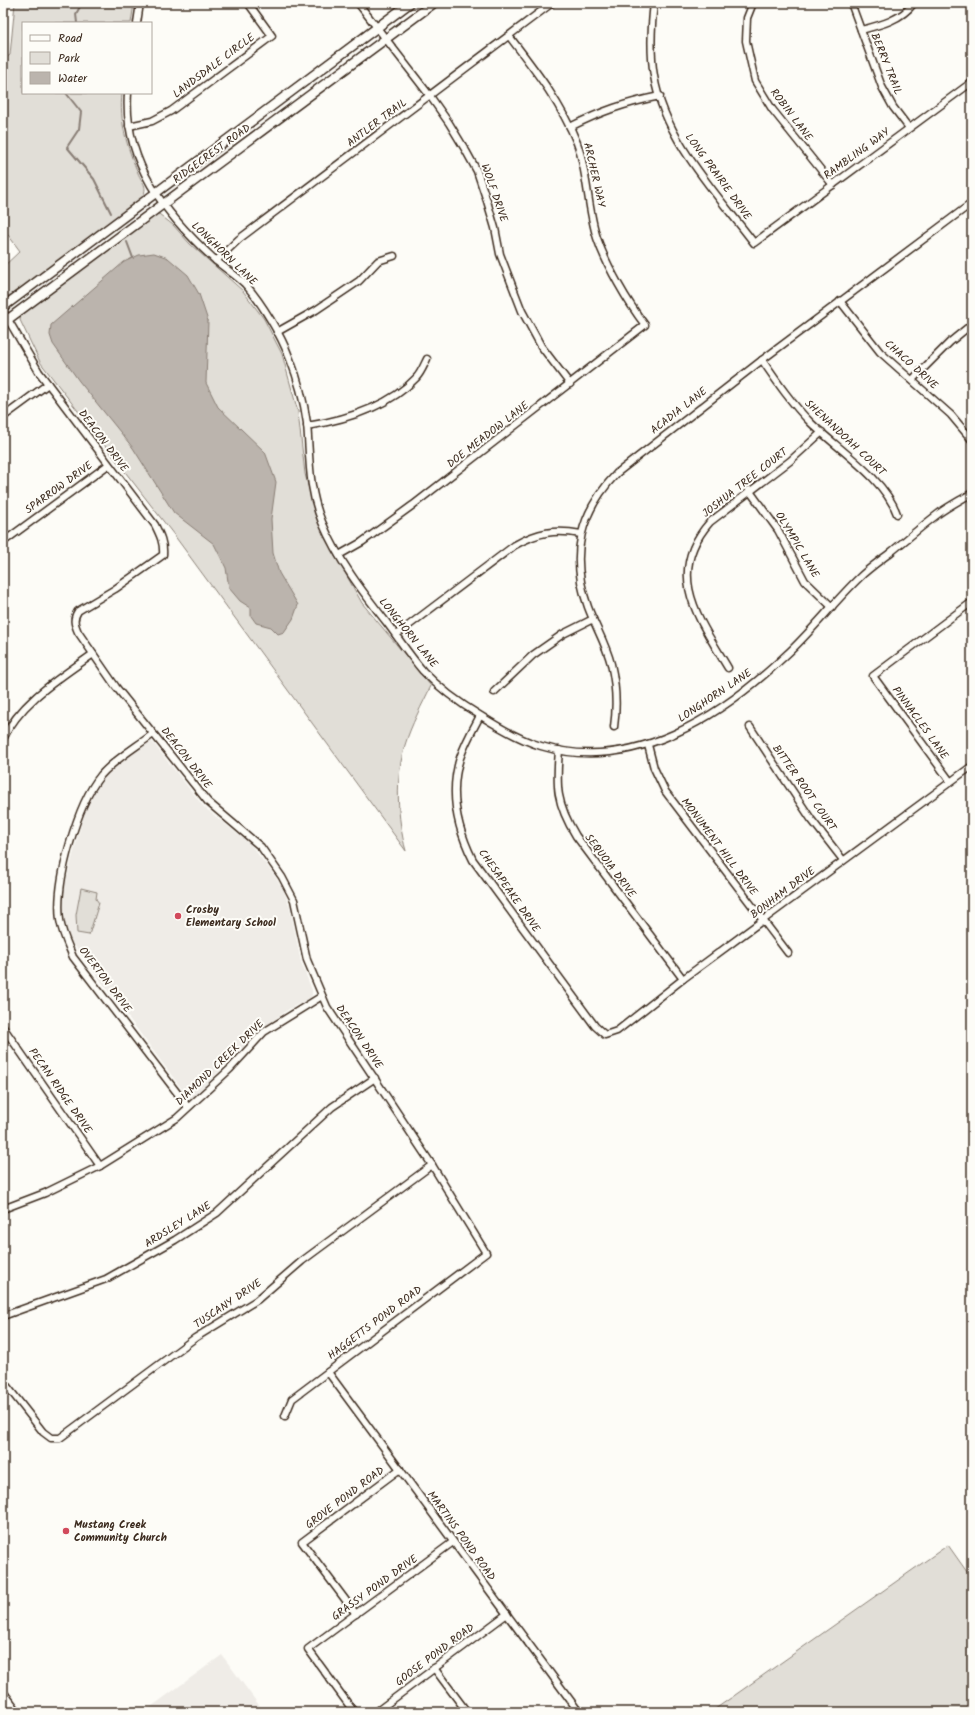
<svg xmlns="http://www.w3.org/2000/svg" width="975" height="1715" font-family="Kalam,sans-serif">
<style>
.built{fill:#efece7}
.green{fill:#e1ded7;stroke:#8e847a}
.water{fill:#bbb4ad;stroke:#887d74}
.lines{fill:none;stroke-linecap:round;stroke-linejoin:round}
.stream{stroke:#887d74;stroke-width:2}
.minor-casing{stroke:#3b2a1e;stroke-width:9}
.secondary-casing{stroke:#3b2a1e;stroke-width:11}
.minor{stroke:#fdfcf7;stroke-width:6}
.secondary{stroke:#fdfcf7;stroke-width:8}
.poi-dot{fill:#d1495b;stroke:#fdfcf7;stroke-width:1.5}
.labels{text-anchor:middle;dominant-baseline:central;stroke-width:4;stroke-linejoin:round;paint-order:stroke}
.street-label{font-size:11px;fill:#3b2a1e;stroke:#fdfcf7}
.poi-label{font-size:11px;font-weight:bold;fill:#3b2a1e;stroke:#fdfcf7;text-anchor:start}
</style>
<rect width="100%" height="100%" fill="#fdfcf7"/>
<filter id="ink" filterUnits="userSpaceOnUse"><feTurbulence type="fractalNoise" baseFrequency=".025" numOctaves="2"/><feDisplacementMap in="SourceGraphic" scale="8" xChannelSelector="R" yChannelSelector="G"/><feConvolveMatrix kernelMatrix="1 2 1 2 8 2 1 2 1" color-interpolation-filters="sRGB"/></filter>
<g filter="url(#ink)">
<g class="built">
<polygon points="150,739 204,807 250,844 272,872 283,889 290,907 301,962 312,990 312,995 310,998 289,1009 264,1027 190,1100 71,941 64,921 63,896 66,881 84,813 91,795 97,784 108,773"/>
<polygon points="222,1655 264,1712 144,1712"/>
</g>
<g class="green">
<path d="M15 3H134L131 23H23V93H122C119 121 127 147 138 173 142 183 149 186 142 198L12 295 3 296V267L20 251 3 228V60L10 55Z"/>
<path d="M159 214 173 225 190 244 243 291 264 319 282 354 298 412 305 474 314 507 325 537 362 603 431 686C422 705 411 725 405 745 395 778 397 818 406 851L174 535 40 362 20 320 21 315 25 310 154 215Z"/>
<polygon points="81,888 97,892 96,899 99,903 89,935 77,933 76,915"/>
<polygon points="948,1545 972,1579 972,1712 711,1712"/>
</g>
<polygon class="water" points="154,253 168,258 188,275 199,294 208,321 206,383 218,407 265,452 276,482 271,519 273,553 279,573 298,605 293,619 284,632 278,634 271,627 256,623 251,616 251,608 240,601 229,588 226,568 214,544 174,513 133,448 79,381 53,344 50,335 51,325 124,262 139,255"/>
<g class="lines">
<g class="stream">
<polyline points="77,23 76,14 82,3"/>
<polyline points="66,93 81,112 79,129 67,147 94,179 111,213"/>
<polyline points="127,242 133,258"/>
</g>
<defs>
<g id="minor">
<polyline points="358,3 430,96 449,123 466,151 477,171 487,201 495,228 500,254 522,311 541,346 570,384"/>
<path d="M654 3C651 28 650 52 654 76 664 139 717 194 754 243L972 82"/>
<polyline points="753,3 747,18 746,41 755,81 772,109 833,185"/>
<polyline points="851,3 882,87 893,107 909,128"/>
<polyline points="137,23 140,3"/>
<path d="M861 30C881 25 901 20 914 3"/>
<path d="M128 93C123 162 166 215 214 259 224 268 236 275 245 284 262 303 281 335 290 359 298 379 304 402 307 423 310 458 308 488 322 522 338 560 362 591 387 623 399 639 410 656 423 671 440 689 461 704 481 716 500 728 520 740 541 746 633 774 722 716 786 655 812 631 834 602 860 577 869 568 881 560 891 552 907 539 922 526 938 514 949 506 961 500 972 493"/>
<polyline points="129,126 152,121 171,111 272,36 248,3"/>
<path d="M570 127C602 111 625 103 660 96"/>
<polyline points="216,261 239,239 552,3"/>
<polyline points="840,301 880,352 951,415 972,440"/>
<path d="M3 311 39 372 155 525C160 535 164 543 163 555L115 589 78 611C73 619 74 623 78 632L116 687 208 802 261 847 282 877 294 900 307 960 327 1007 432 1165 486 1253 292 1399 285 1416"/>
<polyline points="277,332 316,310 359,281 378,261 394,256"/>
<path d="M762 360C777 382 792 404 811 423 839 450 884 478 897 514"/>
<polyline points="912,380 950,342 972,324"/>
<polyline points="3,417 48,384"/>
<path d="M307 426C344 420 389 407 416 378 421 373 424 365 427 359"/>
<polyline points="749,490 778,530 805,581 832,607"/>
<polyline points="3,542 108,465"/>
<path d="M339 555 362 542 413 505 645 325C628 303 606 265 597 238 587 207 588 173 577 143 561 103 535 70 509 36"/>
<path d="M396 635 515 545C538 532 555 529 581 534"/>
<path d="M728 668C699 619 664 574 710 522L790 461 822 432"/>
<polyline points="494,692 533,655 563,634 593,619"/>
<path d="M480 716C473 729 465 743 460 758 449 793 457 828 473 860L595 1026 605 1035 617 1031 683 979 972 766"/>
<path d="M614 727C617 706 616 685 611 664 606 644 595 626 588 607 569 555 580 512 617 473L762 360 972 203"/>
<polyline points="750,727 811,819 843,860"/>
<path d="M153 734C136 747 115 759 101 775 77 804 55 882 60 920 62 933 68 945 73 957L188 1107"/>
<path d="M3 739C21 701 60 678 93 654"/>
<polyline points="648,745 654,768 665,791 788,953"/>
<path d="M559 750C556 787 556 803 576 836L683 979"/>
<polyline points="950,781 873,676 972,602"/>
<polyline points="3,1027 100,1166"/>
<polyline points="3,1209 45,1193 100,1166 177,1118 230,1069 264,1032 322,996"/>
<polyline points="3,1316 106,1279 175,1240 217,1213 332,1107 375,1078"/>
<polyline points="328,1372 579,1712"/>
<polyline points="3,1381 43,1432 51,1438 60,1438 195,1338 257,1300 302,1261 432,1165"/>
<polyline points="356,1614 302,1542 400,1469"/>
<polyline points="434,1668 467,1712"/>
<polyline points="354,1712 308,1649 453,1542"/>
<polyline points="376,1712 507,1614"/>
</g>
<g id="secondary">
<polyline points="3,307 410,3"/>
<polyline points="3,323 434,3"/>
<polyline points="3,1693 17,1712"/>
</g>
</defs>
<use href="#minor" class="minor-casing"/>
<use href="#secondary" class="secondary-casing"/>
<use href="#minor" class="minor"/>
<use href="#secondary" class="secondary"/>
</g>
</g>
<g class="poi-dot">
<circle cx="178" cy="916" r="4"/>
<circle cx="66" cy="1531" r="4"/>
</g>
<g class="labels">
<g class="street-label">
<text transform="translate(886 64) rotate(68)">BERRY TRAIL</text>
<text transform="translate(214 66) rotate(-37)">LANDSDALE CIRCLE</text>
<text transform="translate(791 115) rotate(53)">ROBIN LANE</text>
<text transform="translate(377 123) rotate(-37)">ANTLER TRAIL</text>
<text transform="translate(212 154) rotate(-36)">RIDGECREST ROAD</text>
<text transform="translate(857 154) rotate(-36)">RAMBLING WAY</text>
<text transform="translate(594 175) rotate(77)">ARCHER WAY</text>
<text transform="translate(718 177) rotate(54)">LONG PRAIRIE DRIVE</text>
<text transform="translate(494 193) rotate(71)">WOLF DRIVE</text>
<text transform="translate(224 254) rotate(44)">LONGHORN LANE</text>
<text transform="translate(911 365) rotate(42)">CHACO DRIVE</text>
<text transform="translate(679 411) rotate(-38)">ACADIA LANE</text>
<text transform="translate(488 435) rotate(-38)">DOE MEADOW LANE</text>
<text transform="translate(845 438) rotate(43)">SHENANDOAH COURT</text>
<text transform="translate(103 441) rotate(53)">DEACON DRIVE</text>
<text transform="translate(745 483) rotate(-38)">JOSHUA TREE COURT</text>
<text transform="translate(59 488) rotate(-36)">SPARROW DRIVE</text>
<text transform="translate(797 545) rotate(59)">OLYMPIC LANE</text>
<text transform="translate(408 633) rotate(51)">LONGHORN LANE</text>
<text transform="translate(715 696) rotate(-34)">LONGHORN LANE</text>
<text transform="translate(920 723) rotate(54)">PINNACLES LANE</text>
<text transform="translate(186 758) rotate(52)">DEACON DRIVE</text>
<text transform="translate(804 788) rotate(55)">BITTER ROOT COURT</text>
<text transform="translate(719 847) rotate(53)">MONUMENT HILL DRIVE</text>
<text transform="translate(610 866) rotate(53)">SEQUOIA DRIVE</text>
<text transform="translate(509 891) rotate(55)">CHESAPEAKE DRIVE</text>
<text transform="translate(783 893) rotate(-37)">BONHAM DRIVE</text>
<text transform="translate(105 980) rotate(53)">OVERTON DRIVE</text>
<text transform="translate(359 1037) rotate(56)">DEACON DRIVE</text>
<text transform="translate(220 1063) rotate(-44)">DIAMOND CREEK DRIVE</text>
<text transform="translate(60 1091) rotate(55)">PECAN RIDGE DRIVE</text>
<text transform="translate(178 1225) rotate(-32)">ARDSLEY LANE</text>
<text transform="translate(228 1304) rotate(-34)">TUSCANY DRIVE</text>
<text transform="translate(375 1323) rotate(-37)">HAGGETTS POND ROAD</text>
<text transform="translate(345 1498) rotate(-37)">GROVE POND ROAD</text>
<text transform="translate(461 1536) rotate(54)">MARTINS POND ROAD</text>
<text transform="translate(375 1588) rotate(-36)">GRASSY POND DRIVE</text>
<text transform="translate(435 1655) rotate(-37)">GOOSE POND ROAD</text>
</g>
<g class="poi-label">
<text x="186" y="910">Crosby<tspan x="186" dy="13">Elementary School</tspan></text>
<text x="74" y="1525">Mustang Creek<tspan x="74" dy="13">Community Church</tspan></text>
</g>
</g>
<rect width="975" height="1715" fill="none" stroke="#fdfcf7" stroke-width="16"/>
<rect x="8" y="8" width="959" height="1699" fill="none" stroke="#3b2a1e" stroke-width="1.5" filter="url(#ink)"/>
<rect x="22" y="22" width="130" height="72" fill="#fdfcf7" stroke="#afa8a0"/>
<rect x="30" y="35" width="20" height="6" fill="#fdfcf7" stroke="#afa8a0"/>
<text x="58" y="42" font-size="12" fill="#3b2a1e">Road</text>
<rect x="30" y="52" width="20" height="12" fill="#e1ded7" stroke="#afa8a0"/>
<text x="58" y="62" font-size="12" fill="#3b2a1e">Park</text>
<rect x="30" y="72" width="20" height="12" fill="#bbb4ad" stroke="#afa8a0"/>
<text x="58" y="82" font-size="12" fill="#3b2a1e">Water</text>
</svg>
